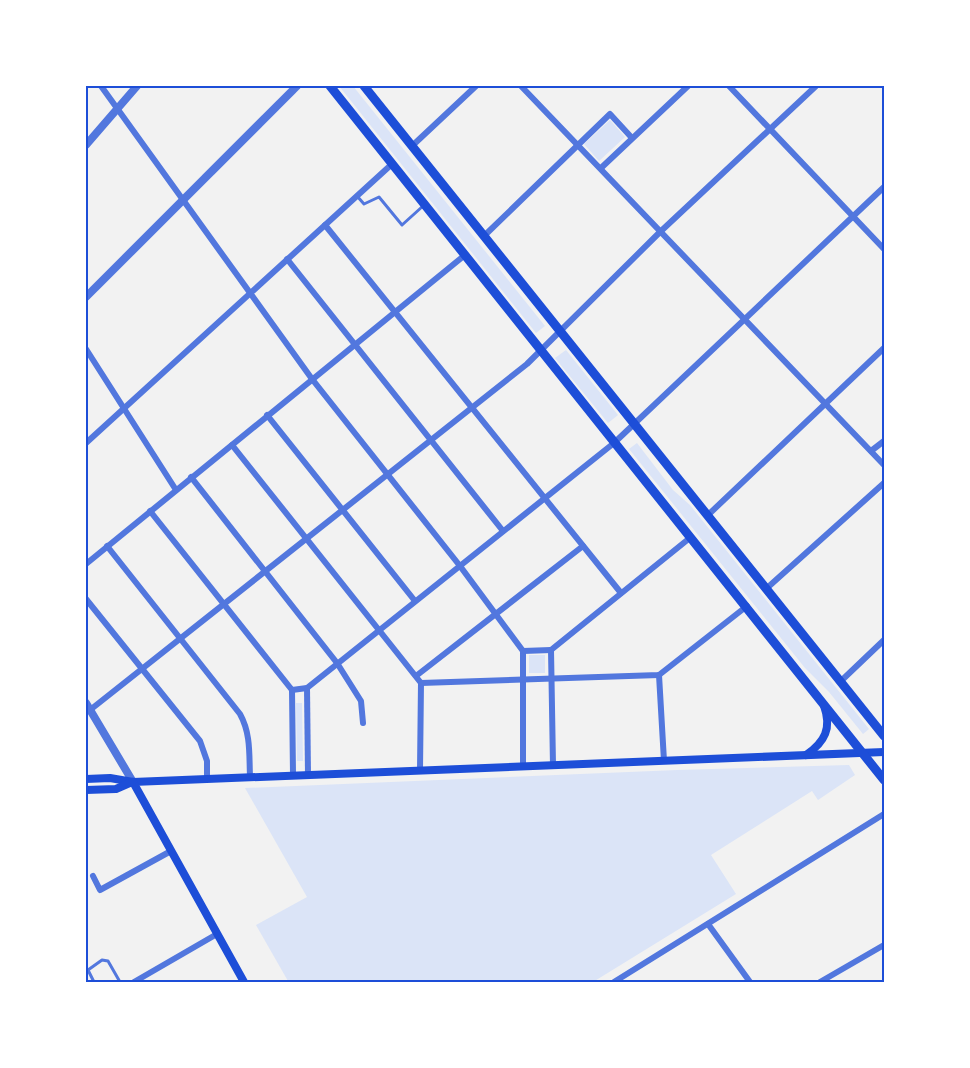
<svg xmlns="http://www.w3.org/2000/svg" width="970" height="1068" font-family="'PT Sans Narrow',sans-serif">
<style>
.green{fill:#dbe4f7}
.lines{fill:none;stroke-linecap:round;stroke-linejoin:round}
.service{stroke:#5277de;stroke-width:3}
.minor{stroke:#5277de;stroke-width:6}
.tertiary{stroke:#5277de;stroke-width:8}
.secondary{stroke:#1d4ed8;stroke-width:8}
.primary{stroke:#1d4ed8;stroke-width:9}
.neatline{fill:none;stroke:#1d4ed8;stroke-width:2}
</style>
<rect width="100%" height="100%" fill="#f2f2f2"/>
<g class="green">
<polygon points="339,86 353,86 545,326 536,333"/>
<polygon points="610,120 625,137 599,161 584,144"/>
<polygon points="566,350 618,415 608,423 555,358"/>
<polygon points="637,443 673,490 690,505 869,729 863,734 829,692 805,668 629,449"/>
<polygon points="545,655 545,673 529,673 529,655"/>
<polygon points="296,703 302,703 303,761 297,761"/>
<polygon points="849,765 855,775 818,800 812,791 711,855 736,894 593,982 285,982 288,981 256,925 307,897 245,788 677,770"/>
</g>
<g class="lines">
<g class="service">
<polyline points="357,196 364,204 379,197 402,225 423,206"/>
<polyline points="94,982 88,970 102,960 108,961 120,982"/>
</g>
<g class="minor">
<polyline points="101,86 312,379 460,566 523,651 523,766"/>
<polyline points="521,86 884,465"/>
<polyline points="729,86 884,249"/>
<polyline points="412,146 476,86"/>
<polyline points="601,168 688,86"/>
<polyline points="325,225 621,593"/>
<polyline points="484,236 610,114 632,138"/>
<polyline points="287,259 503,531"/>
<polyline points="86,349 176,490"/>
<polyline points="267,415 415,601"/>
<polyline points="86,443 392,164"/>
<polyline points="232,445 421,683 420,770"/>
<polyline points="871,451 884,441"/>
<polyline points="191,477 337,663 361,701 363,723"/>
<polyline points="150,511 292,690 293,774"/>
<polyline points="708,515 884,348"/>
<path d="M107 546 240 714C251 734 249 754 250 776"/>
<polyline points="86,564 465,255"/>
<polyline points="767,588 884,483"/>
<polyline points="86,599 200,741 207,761 207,778"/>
<polyline points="551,650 691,537"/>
<polyline points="551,650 553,765"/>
<polyline points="523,651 551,650"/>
<polyline points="659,675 664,761"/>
<polyline points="416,676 583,546"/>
<polyline points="841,681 884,640"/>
<polyline points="421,683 659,675 747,606"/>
<polyline points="307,688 308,774"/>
<polyline points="292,690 307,688 614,443 884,187"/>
<polyline points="90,710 527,364 660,232 816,86"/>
<polyline points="93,876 100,890 171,851"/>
<polyline points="708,924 750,982"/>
<polyline points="134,982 217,934"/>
<polyline points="614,982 884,814"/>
<polyline points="820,982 884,945"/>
</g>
<g class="tertiary">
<polyline points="86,145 137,86"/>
<polyline points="86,297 297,86"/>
<polyline points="86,703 133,782"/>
</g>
<g class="secondary">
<path d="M806 755C825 742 832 728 824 706"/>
<polyline points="86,779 110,778 133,782 884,752"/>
<polyline points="133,782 244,982"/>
<polyline points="86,790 116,789 132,782"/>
</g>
<g class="primary">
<polyline points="330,86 884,780"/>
<polyline points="364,86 884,736"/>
</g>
</g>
<rect width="970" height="1068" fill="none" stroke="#ffffff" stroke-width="174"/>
<rect x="87" y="87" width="796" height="894" class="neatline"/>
</svg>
